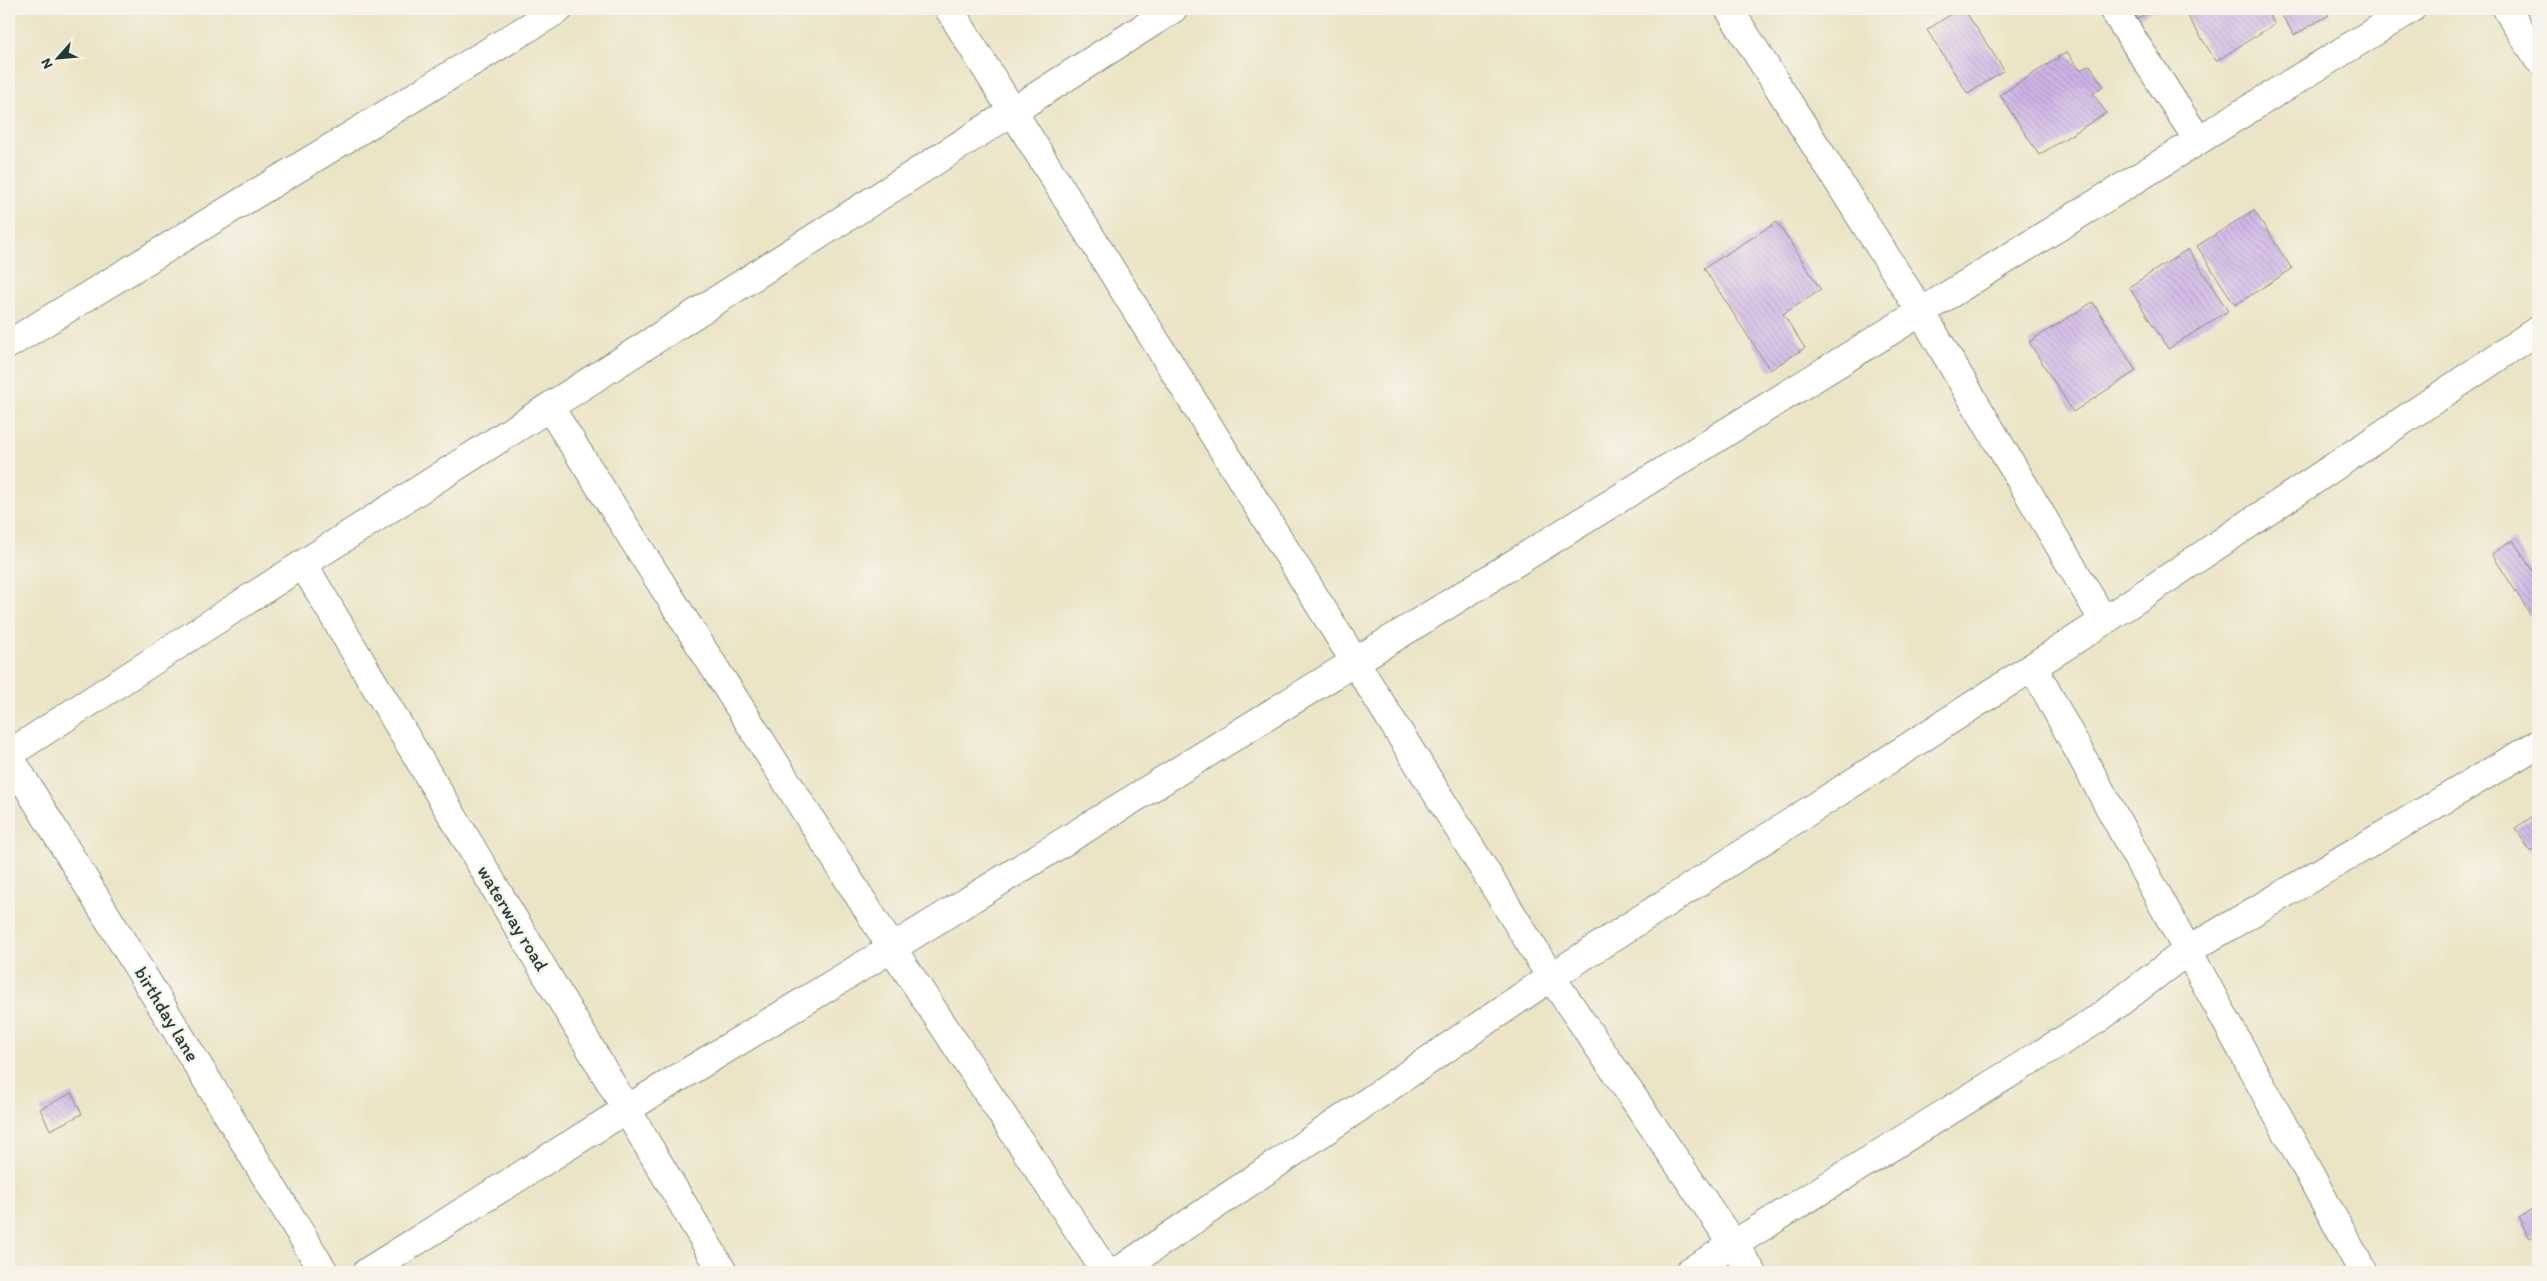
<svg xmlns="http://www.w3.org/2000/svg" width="2547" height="1281" font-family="Itim,sans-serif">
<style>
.building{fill:url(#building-back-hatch)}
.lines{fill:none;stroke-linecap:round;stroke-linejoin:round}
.minor-casing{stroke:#85907c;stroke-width:30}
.major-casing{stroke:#85907c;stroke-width:30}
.minor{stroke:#fff;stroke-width:28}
.major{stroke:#fff;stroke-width:28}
.labels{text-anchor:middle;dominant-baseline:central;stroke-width:4.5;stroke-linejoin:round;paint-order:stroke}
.street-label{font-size:19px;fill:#1f3d34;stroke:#f7f3e8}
</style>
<defs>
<pattern id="building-back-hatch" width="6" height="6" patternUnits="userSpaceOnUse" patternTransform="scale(1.25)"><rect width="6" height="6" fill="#d0b5e8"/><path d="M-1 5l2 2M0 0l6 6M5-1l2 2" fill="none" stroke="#a894bd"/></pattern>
</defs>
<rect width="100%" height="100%" fill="#f7f3e8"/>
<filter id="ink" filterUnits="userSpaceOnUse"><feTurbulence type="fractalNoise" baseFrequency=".02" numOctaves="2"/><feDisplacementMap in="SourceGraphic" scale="10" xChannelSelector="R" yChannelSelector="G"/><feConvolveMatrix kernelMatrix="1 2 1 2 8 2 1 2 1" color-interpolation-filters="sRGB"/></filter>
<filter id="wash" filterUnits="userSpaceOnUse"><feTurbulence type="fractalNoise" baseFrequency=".0096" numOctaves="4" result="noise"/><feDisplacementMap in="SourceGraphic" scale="20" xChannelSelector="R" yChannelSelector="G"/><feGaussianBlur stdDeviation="1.12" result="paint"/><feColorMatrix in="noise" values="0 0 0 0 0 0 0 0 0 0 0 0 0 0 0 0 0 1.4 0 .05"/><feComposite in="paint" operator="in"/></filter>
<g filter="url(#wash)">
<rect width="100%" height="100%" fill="#ebe4c5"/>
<g id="blocks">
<g class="building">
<polygon points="1959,9 1964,9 2004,70 1968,94 1927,30"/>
<polygon points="2131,9 2153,9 2138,19"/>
<polygon points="2183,9 2265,9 2275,24 2216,61"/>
<polygon points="2278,9 2326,9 2329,15 2294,35"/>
<polygon points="2067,52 2080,70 2090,65 2103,86 2093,93 2106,113 2039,155 2000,95"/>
<polygon points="2254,210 2292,269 2235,305 2197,246"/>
<polygon points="1777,222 1821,290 1783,314 1805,348 1770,370 1704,268"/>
<polygon points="2188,249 2228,311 2168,349 2129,287"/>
<polygon points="2093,302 2136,371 2073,412 2029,342"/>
<polygon points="2513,540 2538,580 2538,613 2532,617 2492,554"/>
<polygon points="2538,813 2538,846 2530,851 2515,828"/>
<polygon points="72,1093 82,1114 50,1130 40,1109"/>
<polygon points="2538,1205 2538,1234 2530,1239 2518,1218"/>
</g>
</g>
</g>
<g filter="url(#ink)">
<use href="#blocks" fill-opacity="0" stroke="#85907c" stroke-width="1"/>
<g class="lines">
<defs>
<g id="minor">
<polyline points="949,9 1551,977 1752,1272"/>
<polyline points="1729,9 1921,312 2104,621"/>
<polyline points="2113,9 2198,140"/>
<polyline points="9,344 559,9"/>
<polyline points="550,408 892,948 1106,1272"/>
<polyline points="303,564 723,1272"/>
<polyline points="2033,667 2363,1272"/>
<polyline points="9,754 303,564 1173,9"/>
<polyline points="9,756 324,1272"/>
<polyline points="367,1272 627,1109 892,948 2411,9"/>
<polyline points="1117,1272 1551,977 2104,621 2538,330"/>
<polyline points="1689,1272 2099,1018 2187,951 2538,744"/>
</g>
<polyline id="major" points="2507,9 2538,59"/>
</defs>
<use href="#minor" class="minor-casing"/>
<use href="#major" class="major-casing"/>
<use href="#minor" class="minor"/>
<use href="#major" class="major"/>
</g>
</g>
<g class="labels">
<g class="street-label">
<text transform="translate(513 918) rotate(59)">waterway road</text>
<text transform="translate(167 1014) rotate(59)">birthday lane</text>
</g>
</g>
<rect width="2547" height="1281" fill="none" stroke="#f7f3e8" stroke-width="30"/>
<g transform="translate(58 58) rotate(243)" stroke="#f7f3e8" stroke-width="4" paint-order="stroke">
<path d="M0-4L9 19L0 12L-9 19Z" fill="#1f3d34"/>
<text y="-8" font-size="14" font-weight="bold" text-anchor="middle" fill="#1f3d34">N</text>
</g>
</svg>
